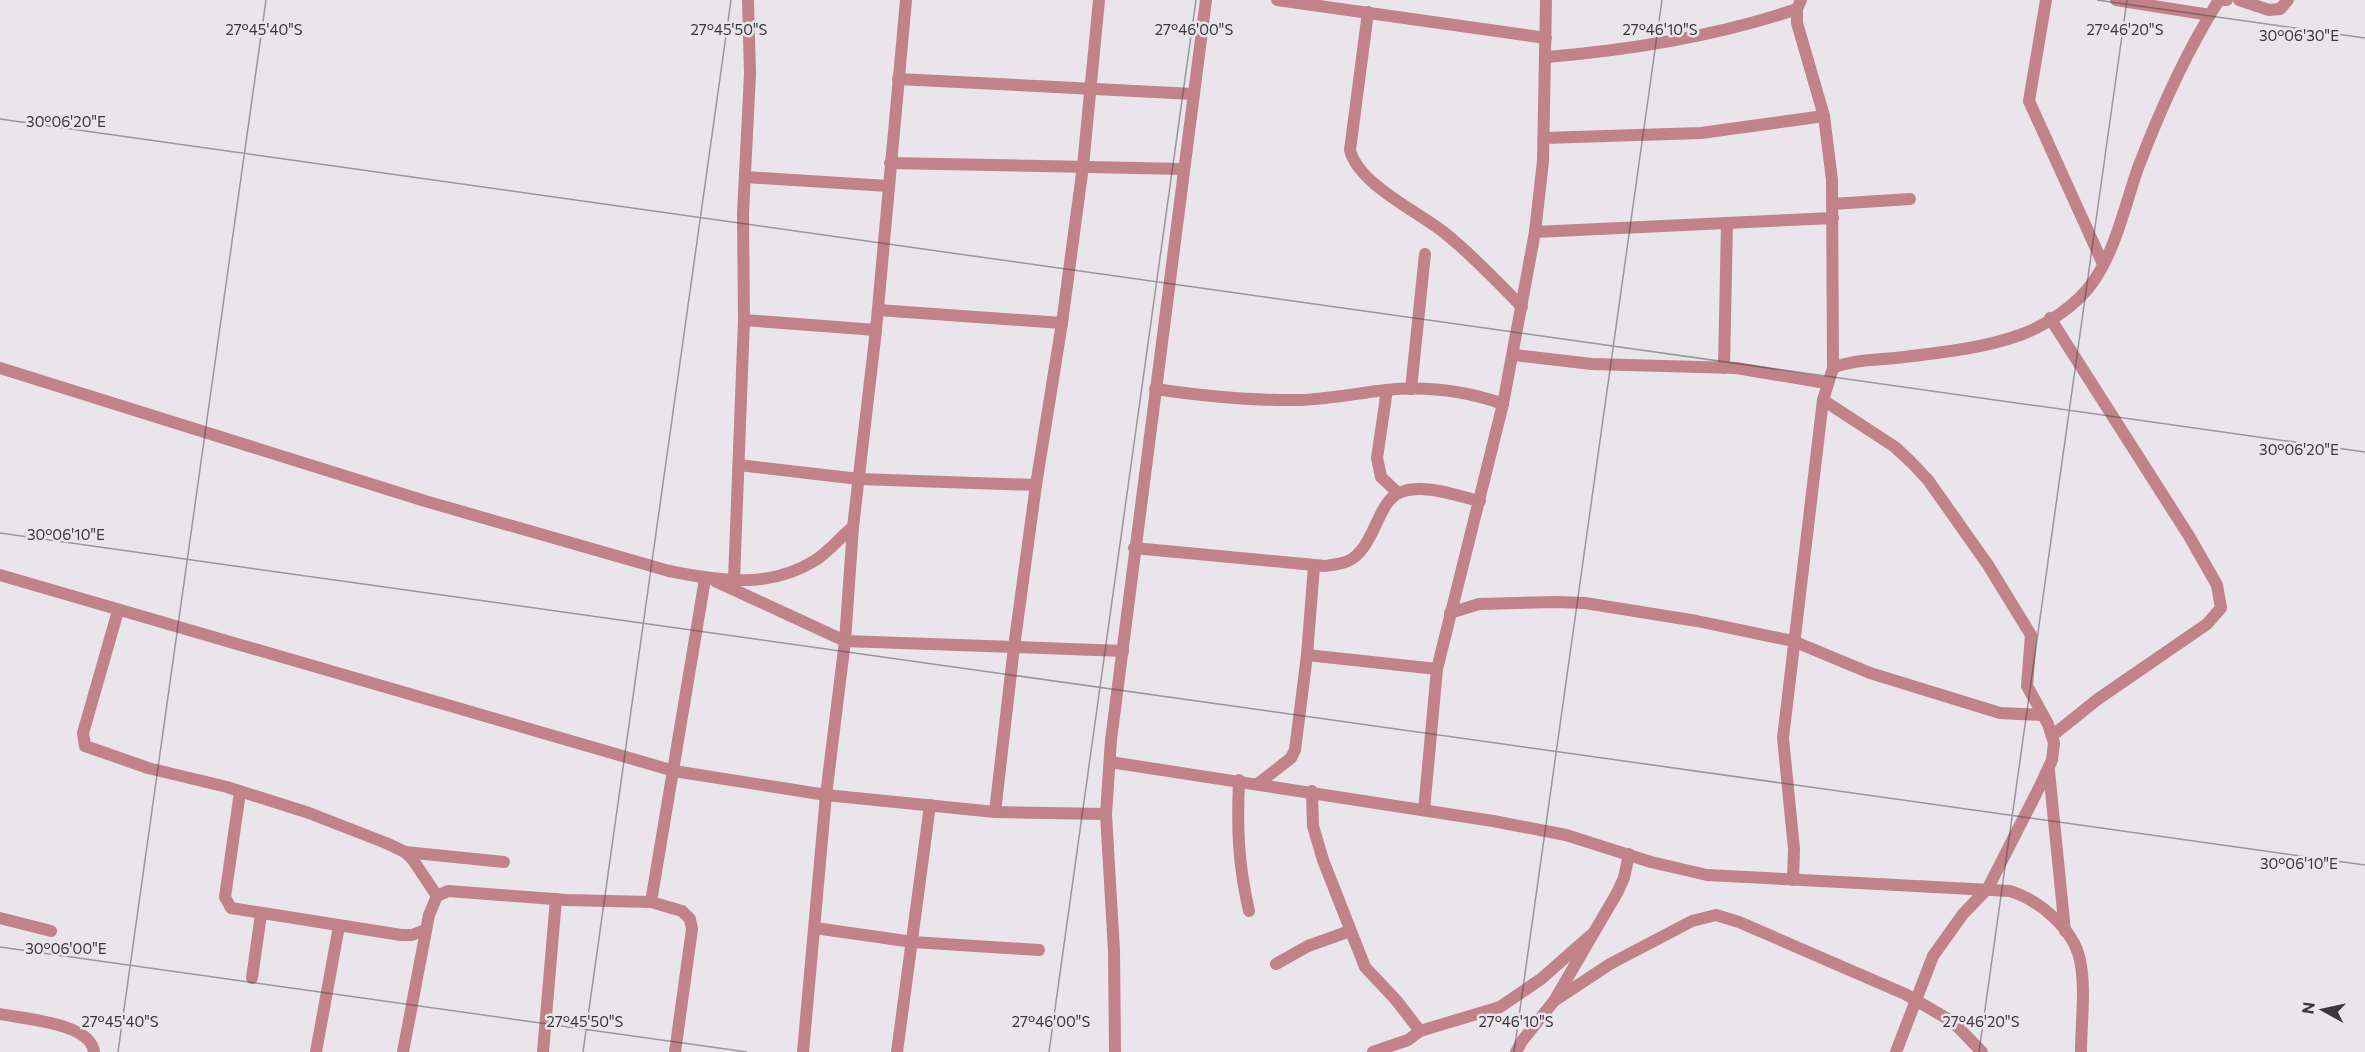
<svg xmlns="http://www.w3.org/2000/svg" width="2365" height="1052" font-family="Commissioner,sans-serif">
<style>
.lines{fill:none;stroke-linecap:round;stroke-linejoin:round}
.minor{stroke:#c18289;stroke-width:12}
.ticks{fill:none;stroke:#3a383b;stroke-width:1.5;stroke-opacity:0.45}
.ticks-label{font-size:15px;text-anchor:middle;fill:#3a383b;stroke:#eae4eb;stroke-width:5;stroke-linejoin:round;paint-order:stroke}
</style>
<rect width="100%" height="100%" fill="#eae4eb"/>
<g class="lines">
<g class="minor">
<polyline points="1277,0 1546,38"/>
<polyline points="2046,0 2029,101 2103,264"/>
<polyline points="2116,0 2210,15"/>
<polyline points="2239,0 2269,10 2280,9 2288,0"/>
<path d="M1368 12 1350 150C1358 184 1419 212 1446 234 1473 256 1498 282 1522 307"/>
<path d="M1547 57C1630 50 1717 36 1797 9"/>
<polyline points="898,79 1194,94"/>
<polyline points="1544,138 1701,133 1824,116"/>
<polyline points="890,163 1184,169"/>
<polyline points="745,177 888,186"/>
<polyline points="1832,204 1910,199"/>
<polyline points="1535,232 1833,218"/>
<polyline points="878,310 1062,323 1083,166 1099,0"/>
<polyline points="2050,318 2189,536 2217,585 2221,608 2207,624 2098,699 2053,735"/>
<polyline points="744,320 876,330"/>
<polyline points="1514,355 1592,364 1736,368 1826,383"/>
<path d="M0 368 425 501 669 571C718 581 769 589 814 561 829 552 840 537 853 527L876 330 906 0"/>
<polyline points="1724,368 1727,223"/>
<path d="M1833 368C1852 360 1875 360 1895 358 1937 353 1981 349 2020 335 2047 325 2077 305 2093 282 2116 249 2125 205 2138 168 2160 110 2186 52 2219 0H2227"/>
<path d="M1155 389C1203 396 1252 401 1300 400 1329 399 1358 393 1386 390 1426 386 1466 391 1503 404"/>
<polyline points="1411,389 1425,254"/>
<polyline points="1387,390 1377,458 1381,477 1398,493"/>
<polyline points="1823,400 1895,447 1911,462 1928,480 1988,565 2031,635 2027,686 2048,724 2054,743 2052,760 2040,786 1988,888 1963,914 1933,956 1896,1052"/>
<polyline points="739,465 859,479 1036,485"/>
<path d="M1134 548 1325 566C1332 565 1341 564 1348 561 1375 549 1377 500 1401 492 1424 483 1457 496 1480 501"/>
<polyline points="0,575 674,771 826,795 995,812 1106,814"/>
<polyline points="734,580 744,320 743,213 750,74 748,0"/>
<polyline points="715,581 845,641 853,527"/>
<polyline points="118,611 83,733 85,746 148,768 227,787 309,813 386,843 405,852 413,860 437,896"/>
<polyline points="1450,613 1479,604 1556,602 1585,603 1697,621 1793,641 1870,673 2000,713 2042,715"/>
<polyline points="1307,655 1437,669"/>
<path d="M1110 762 1493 821 1566 835 1651 862 1707 875 2010 891C2039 900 2073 928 2080 960 2086 989 2081 1022 2081 1052"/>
<polyline points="2049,771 2065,931"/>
<path d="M1239 780C1237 829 1238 863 1249 911"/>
<polyline points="1259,783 1291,758 1295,750 1307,655 1314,566"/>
<polyline points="1312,791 1313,826 1323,860 1365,967 1396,1000 1420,1031"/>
<polyline points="240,792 225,897 231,908 401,935 412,935 425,930"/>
<polyline points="1424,810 1437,669 1503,404 1535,232 1543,161 1546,0"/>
<polyline points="995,812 1014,647 1123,651"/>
<polyline points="405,852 504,862"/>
<polyline points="1793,880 1794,849 1783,738 1823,400 1833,368 1832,180 1824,116 1797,23 1797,9 1801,0"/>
<polyline points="651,902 705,579"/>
<polyline points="0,918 51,931"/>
<polyline points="815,928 913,942 1039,950"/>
<polyline points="1276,964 1308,946 1350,931"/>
<polyline points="252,978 261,914"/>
<polyline points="1554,1001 1610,964 1692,921 1716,915 1739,922 1905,994 1953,1022 1982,1052"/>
<path d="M0 1014C24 1019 91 1023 94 1052"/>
<polyline points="316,1052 339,926"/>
<polyline points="403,1052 429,915 437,896 448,891 566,900 651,902 682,911 690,919 692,929 675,1052"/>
<polyline points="543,1052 556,899"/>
<polyline points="803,1052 826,795 845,641 1014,647 1036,485 1062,323"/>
<polyline points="897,1052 930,805"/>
<polyline points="1115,1052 1114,951 1106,814 1111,740 1206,0"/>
<polyline points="1373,1052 1408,1040 1420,1031 1500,1007 1541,979 1591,935"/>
<polyline points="1516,1052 1522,1041 1554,1001 1617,893 1624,878 1629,854"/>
</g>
</g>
<path class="ticks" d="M2097 0 2365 38M0 119 2365 452M0 533 2365 865M0 947 747 1052M118 1052 266 0M583 1052 731 0M1049 1052 1196 0M1514 1052 1662 0M1979 1052 2127 0"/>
<g class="ticks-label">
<text x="264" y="35">27°45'40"S</text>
<text x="729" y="35">27°45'50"S</text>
<text x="1194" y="35">27°46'00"S</text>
<text x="1660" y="35">27°46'10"S</text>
<text x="2125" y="35">27°46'20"S</text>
<text x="2299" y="41">30°06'30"E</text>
<text x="66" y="127">30°06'20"E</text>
<text x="2299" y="455">30°06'20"E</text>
<text x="66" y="540">30°06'10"E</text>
<text x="2299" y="869">30°06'10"E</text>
<text x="66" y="954">30°06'00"E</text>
<text x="120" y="1027">27°45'40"S</text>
<text x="585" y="1027">27°45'50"S</text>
<text x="1051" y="1027">27°46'00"S</text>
<text x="1516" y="1027">27°46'10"S</text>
<text x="1981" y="1027">27°46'20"S</text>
</g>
<g transform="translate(2323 1010) rotate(278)" stroke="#eae4eb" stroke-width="4.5" paint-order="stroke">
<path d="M0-4.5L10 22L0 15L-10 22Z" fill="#3a383b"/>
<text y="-9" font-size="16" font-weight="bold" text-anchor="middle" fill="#3a383b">N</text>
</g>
</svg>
